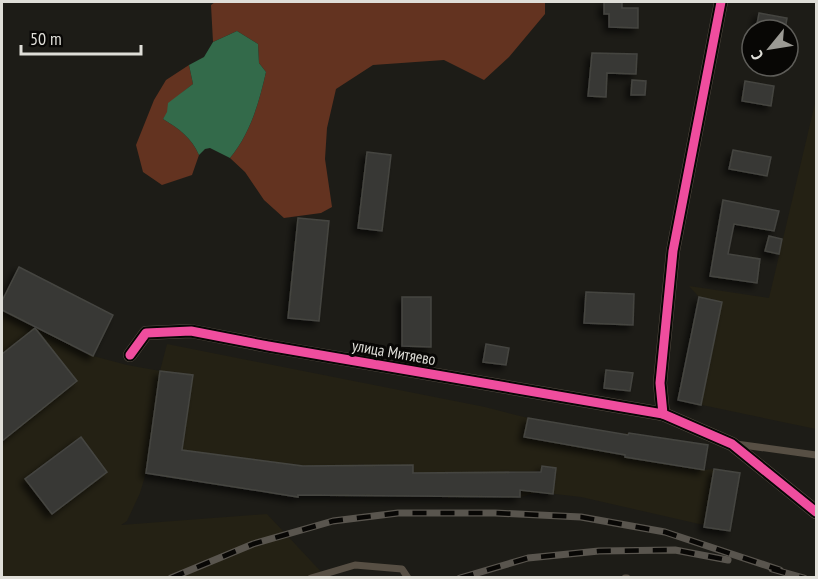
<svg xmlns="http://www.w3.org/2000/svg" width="818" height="579" font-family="'PT Sans Narrow',sans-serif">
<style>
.built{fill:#242114}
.forest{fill:#633320}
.water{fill:#336a4a}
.building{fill:#393935;stroke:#454541;stroke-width:1.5;filter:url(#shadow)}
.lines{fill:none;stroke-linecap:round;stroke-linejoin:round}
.service{stroke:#574f44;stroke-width:7}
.minor{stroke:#574f44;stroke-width:14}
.rail-casing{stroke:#59554e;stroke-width:7}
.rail{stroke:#080705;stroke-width:4.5;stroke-dasharray:14;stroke-linecap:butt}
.cycleway-casing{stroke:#080705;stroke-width:13}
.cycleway{stroke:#ef4d9e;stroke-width:9}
.labels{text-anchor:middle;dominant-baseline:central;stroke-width:6;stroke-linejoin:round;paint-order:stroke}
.street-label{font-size:16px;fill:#dfded8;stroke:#080705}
</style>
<defs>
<filter id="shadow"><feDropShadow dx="-4.5" dy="4.5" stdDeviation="3" flood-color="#0009"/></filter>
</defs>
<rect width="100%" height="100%" fill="#1d1c17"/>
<g class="built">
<polygon points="816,99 816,429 678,400 699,297 689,286 769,298"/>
<polygon points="2,310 93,356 127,365 160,371 167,344 485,407 528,418 623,434 629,433 708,445 704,470 714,469 740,473 730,531 581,497 538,492 520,497 299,495 298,497 146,473 140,493 127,521 121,525 267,514 326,577 2,577"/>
</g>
<g class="forest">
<path d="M215 2H545V14L509 57 484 80 444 60 373 65 336 89 327 128 325 159 332 207 321 213 284 218 264 200 245 172 230 158C250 134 259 103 266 72L259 63 258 44 237 31 213 42 211 5Z"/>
<path d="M189 65 193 84 183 92 163 119C178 128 192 138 199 155L192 175 162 185 143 172 136 145 154 100 166 80Z"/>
</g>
<path class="water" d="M237 31 258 44 259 63 266 72C259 103 250 134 230 158L210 148 205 149 199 155C192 138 178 128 163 119L167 112 168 103 193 84 189 65 204 57 213 42Z"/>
<g class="building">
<polygon points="604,2 622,2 622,8 638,8 638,28 609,27 609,14 604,14"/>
<polygon points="759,13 787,18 785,30 756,30"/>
<polygon points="592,53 637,54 636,74 607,73 606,97 588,96"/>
<polygon points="632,80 646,81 645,95 631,95"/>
<polygon points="745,81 774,86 771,106 742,101"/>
<polygon points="733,150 771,157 767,176 729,169"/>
<polygon points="367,152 391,155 382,231 358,228"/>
<polygon points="723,200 779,211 774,231 734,224 728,254 760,259 757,283 710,276"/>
<polygon points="298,218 329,221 319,321 288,318"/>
<polygon points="769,236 782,239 779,254 765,251"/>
<polygon points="19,267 113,315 93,356 2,310 2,301"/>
<polygon points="586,292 634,294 633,325 584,323"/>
<polygon points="402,297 431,297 431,347 402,346"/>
<polygon points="699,297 722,302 701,405 678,400"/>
<polygon points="35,328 77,381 2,441 2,354"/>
<polygon points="486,344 509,348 506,365 483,362"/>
<polygon points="606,370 633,373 630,391 604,388"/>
<polygon points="160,371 193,375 182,450 303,466 413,465 413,473 541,472 542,466 556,468 553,494 520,490 520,497 298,495 298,497 146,473"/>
<polygon points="528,418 628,435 629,433 708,445 704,470 625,457 625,455 524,437"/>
<polygon points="81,437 107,472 52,514 25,479"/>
<polygon points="714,469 740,473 730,531 704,527"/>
</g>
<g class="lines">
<g class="service">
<polyline points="736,444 816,455"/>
<polyline points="311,578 355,565 402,569 408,578"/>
<polyline points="625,578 627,578"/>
</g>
<g class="minor">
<polyline points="721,2 673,251 660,383 663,414 732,444 816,512"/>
<polyline points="130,355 146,333 191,331 268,346 663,414"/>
</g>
<defs>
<g id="rail">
<polyline points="772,569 804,578"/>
<polyline points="171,578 253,544 333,521 398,513 495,513 581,517 665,532 780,570"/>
<polyline points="460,578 528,558 599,551 675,550 728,560"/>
</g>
</defs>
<use href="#rail" class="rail-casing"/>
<use href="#rail" class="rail"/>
<defs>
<g id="cycleway">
<polyline points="721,2 673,251 660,383 663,414 732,444 816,512"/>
<polyline points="130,355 146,333 191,331 268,346 663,414"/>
</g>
</defs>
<use href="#cycleway" class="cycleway-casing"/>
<use href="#cycleway" class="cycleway"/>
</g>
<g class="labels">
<g class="street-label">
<text transform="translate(394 352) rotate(10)">улица Митяево</text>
</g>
</g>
<rect width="818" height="579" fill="none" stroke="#dfded8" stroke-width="6"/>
<g transform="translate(770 48) rotate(240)"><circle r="28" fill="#080705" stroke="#5e5d59" stroke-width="1.5"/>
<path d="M0-4.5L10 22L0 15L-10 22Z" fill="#9b9a94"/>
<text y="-9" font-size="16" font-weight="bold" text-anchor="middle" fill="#dfded8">С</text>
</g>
<path d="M21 45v9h120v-9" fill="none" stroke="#dfded8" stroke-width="3"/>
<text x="30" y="45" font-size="18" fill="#dfded8" stroke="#080705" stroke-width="4.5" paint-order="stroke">50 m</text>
</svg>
